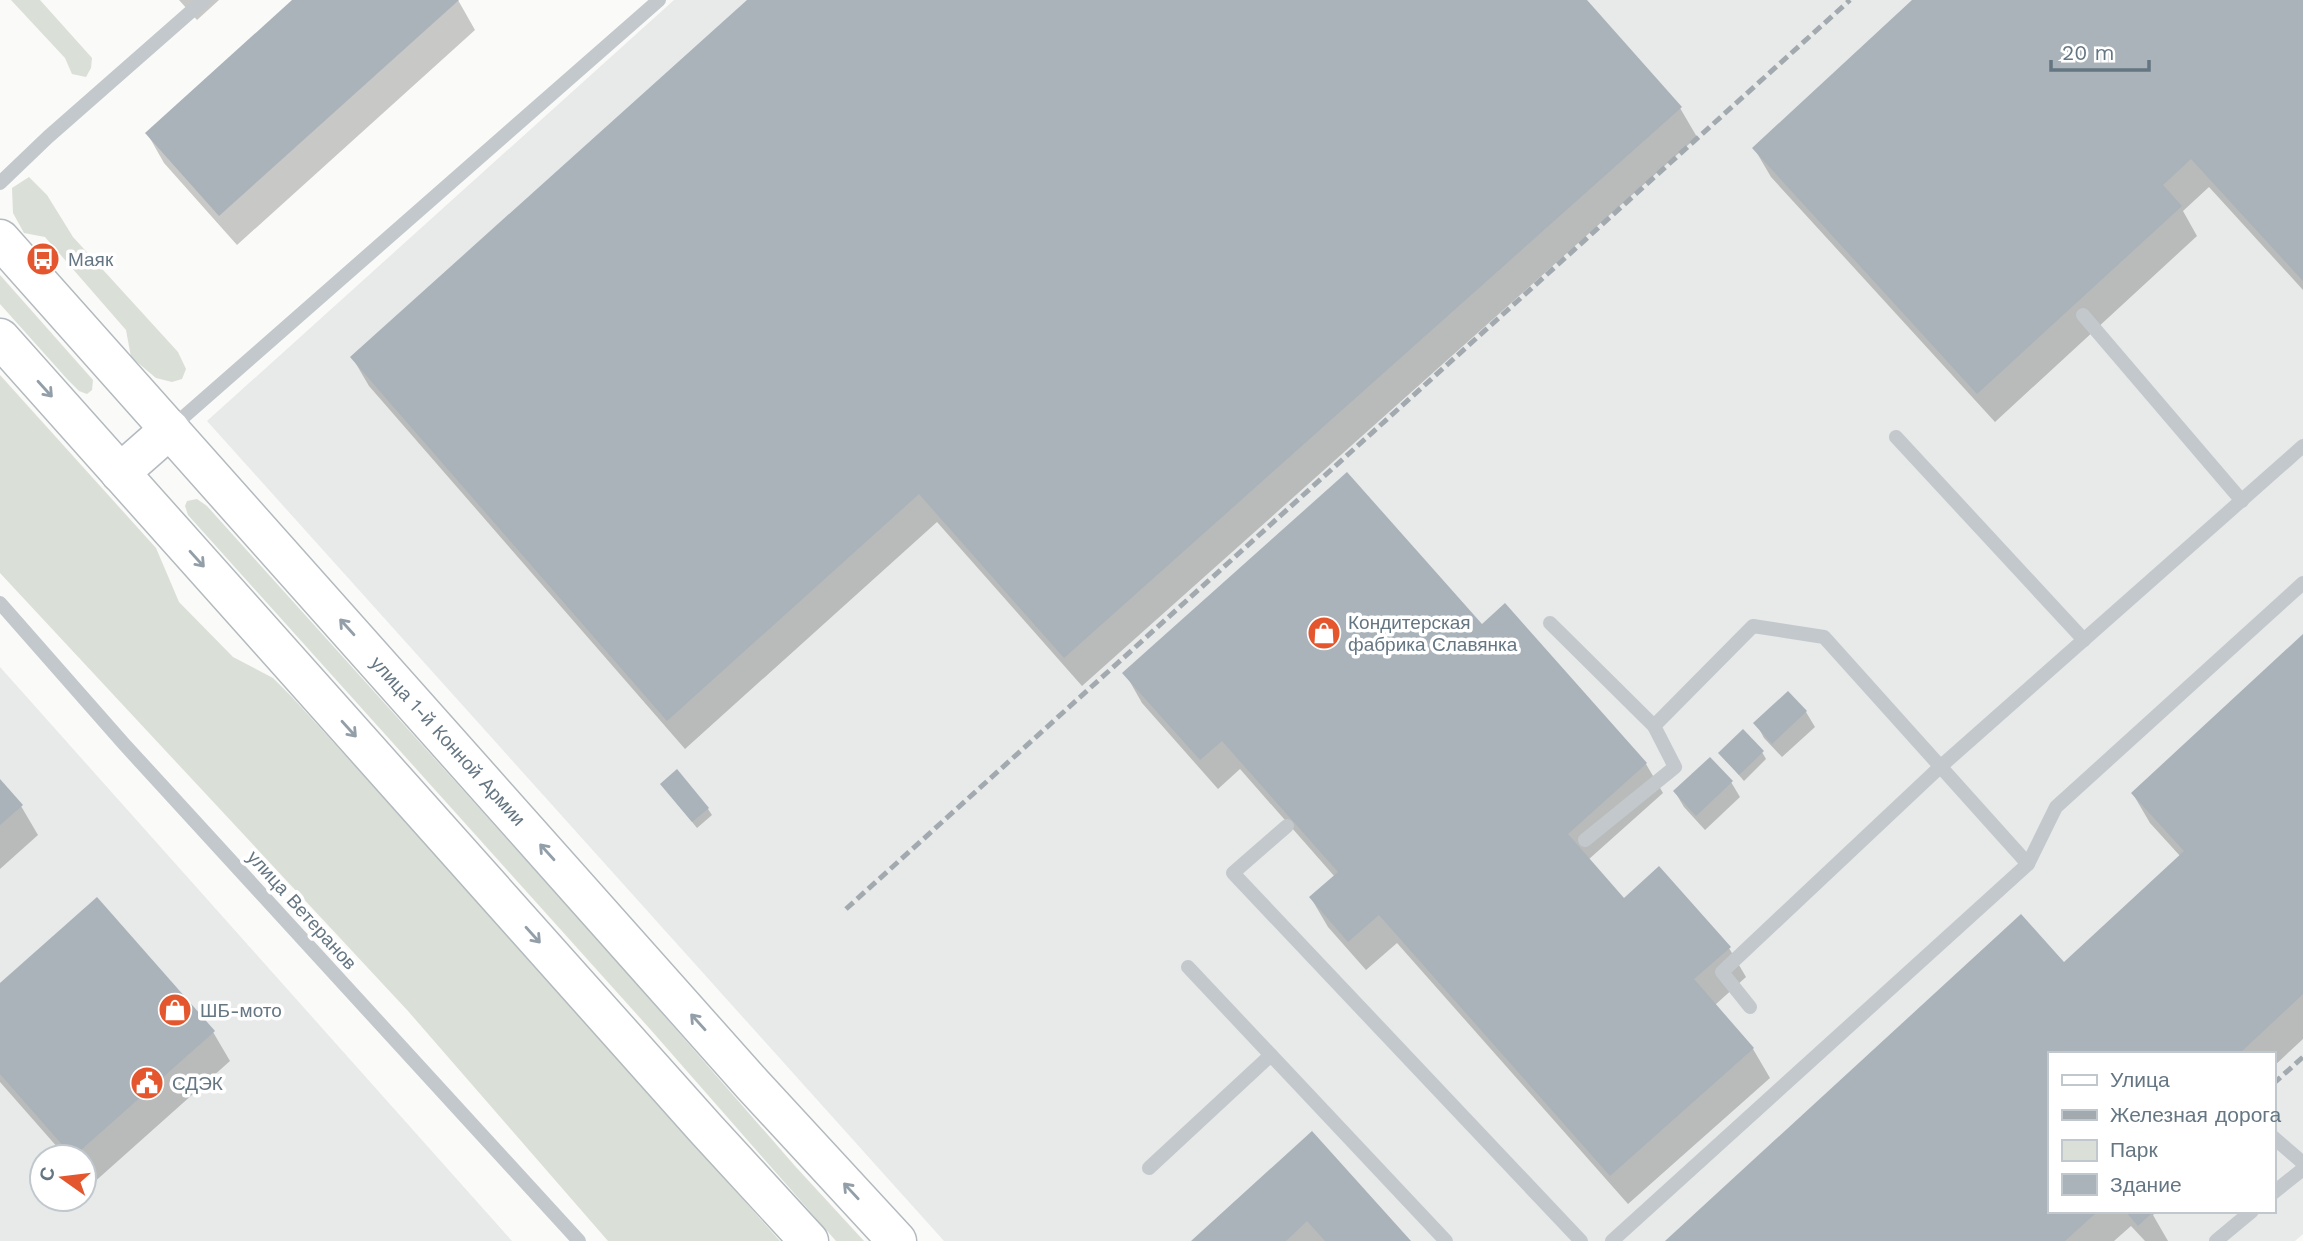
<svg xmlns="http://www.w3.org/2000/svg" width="2303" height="1241" font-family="'Work Sans',sans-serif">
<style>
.built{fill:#e8e9e9;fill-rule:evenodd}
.green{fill:#dadfd7}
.shadow{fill:#0003}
.building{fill:#aab3b9}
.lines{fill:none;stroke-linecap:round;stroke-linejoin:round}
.secondary-casing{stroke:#b3babf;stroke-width:41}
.service{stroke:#c3c8cc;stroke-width:14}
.secondary{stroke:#fff;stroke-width:38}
.rail{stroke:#a2aab0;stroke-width:5;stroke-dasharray:10 5;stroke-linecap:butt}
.oneway{stroke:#939fa8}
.labels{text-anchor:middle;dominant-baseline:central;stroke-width:7;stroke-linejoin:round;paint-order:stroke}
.poi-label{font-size:19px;fill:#657683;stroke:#fff;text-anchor:start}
.street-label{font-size:19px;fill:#657683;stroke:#fff}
</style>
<rect width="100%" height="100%" fill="#fafaf8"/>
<g class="built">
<path d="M674 0H2303V1234L2295 1241H944L207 421ZM2049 1054H2273V1211H2049Z"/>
<path d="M0 667 512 1241H0ZM42 1157H84V1199H42Z"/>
</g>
<g class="green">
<polygon points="11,0 40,0 92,58 91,68 86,77 72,74 65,58"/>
<polygon points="29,177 47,195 73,237 178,352 186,369 182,379 172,382 156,378 131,357 126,330 45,237 24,233 13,213 12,188"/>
<polygon points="0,275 93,380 92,390 87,394 79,391 68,380 0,304"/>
<polygon points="0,375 156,548 179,602 233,657 273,678 292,697 534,963 780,1241 608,1241 408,1011 0,573"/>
<polygon points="197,499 207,506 606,949 795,1166 864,1241 836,1241 650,1029 188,515 185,506 187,501"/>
</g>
<g class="shadow">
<polygon points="179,0 219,0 197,20"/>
<polygon points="295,0 458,0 475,30 237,245 164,163 147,133"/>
<polygon points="750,0 1584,0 1680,108 1697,137 1082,686 937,522 685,749 369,386 352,357"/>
<polygon points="1915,0 2303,0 2303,290 2209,187 2183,211 2197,236 1995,422 1771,177 1754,148"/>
<polygon points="1482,627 1646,764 1663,793 1588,860 1624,900 1729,948 1746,977 1715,1005 1753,1049 1770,1078 1628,1204 1397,943 1366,970 1328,927 1311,898 1335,877 1240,769 1218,789 1142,703 1125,673"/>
<polygon points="2303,637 2303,1039 2273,1067 2273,1054 2049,1054 2049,1211 2158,1211 2153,1215 2168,1241 2145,1241 2131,1226 2114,1241 1668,1241 2064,964 2181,857 2150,823 2133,794"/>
<polygon points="1788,693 1806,712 1815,727 1782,757 1764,738 1756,723"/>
<polygon points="1762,752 1766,759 1744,781 1720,753"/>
<polygon points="0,782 21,806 38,835 0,869"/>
<polygon points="1731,782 1740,797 1705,830 1684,807 1675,792"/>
<polygon points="662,785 708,809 712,815 697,828"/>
<polygon points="0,985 213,1032 230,1061 91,1185 84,1178 84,1157 66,1157 0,1082"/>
<polygon points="1312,1134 1409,1241 1194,1241"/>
</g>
<g class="building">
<polygon points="292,0 459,0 219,216 145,133"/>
<polygon points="747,0 1587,0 1682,107 1064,658 919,494 667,721 350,357"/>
<polygon points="1912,0 2303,0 2303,281 2191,159 2163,185 2182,206 1977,394 1752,148"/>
<polygon points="1347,472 1482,624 1505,603 1647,763 1568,834 1624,898 1659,866 1731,947 1694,979 1754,1048 1610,1176 1379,915 1348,942 1309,897 1338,872 1222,741 1200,760 1122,673"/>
<polygon points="2303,634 2303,994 2239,1054 2049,1054 2049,1211 2098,1211 2065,1241 1665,1241 2021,914 2064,962 2184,851 2131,793"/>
<polygon points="1788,691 1807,711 1772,744 1753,723"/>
<polygon points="1743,729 1764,751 1739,775 1718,753"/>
<polygon points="1710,757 1733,781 1696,816 1673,791"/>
<polygon points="677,769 709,808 692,822 660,784"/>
<polygon points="0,779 23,805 0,825"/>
<polygon points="97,897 215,1031 73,1157 0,1074 0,983"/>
<polygon points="1312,1131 1411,1241 1325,1241 1307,1221 1286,1241 1191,1241"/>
<polygon points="2125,1211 2154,1211 2138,1226"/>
</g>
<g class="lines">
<defs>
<g id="secondary">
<polyline points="0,239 753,1085 897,1241"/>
<polyline points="0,338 706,1129 809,1241"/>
<polyline points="120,473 170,429"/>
</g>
</defs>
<use href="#secondary" class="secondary-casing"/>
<g class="service">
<polyline points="0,183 48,137 204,0"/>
<polyline points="2083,315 2242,501"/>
<polyline points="171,428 659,0"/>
<polyline points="1896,437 2084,640"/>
<polyline points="0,603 124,744 579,1241"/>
<polyline points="1550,623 1654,726"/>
<polyline points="1287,826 1233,873 1581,1241"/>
<polyline points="1585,840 1675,767 1654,726 1753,626 1824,637 2028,864"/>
<polyline points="1188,967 1446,1241"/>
<polyline points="1750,1007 1722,972 1940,767 2303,446"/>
<polyline points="2273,1137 2303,1163"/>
<polyline points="1149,1168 1271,1055"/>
<polyline points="2273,1193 2303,1169"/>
<polyline points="1612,1241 2028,864 2056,807 2303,583"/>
<polyline points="2216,1241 2252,1211"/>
</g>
<use href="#secondary" class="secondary"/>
<g class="rail">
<polyline points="846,909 1850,0"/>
<polyline points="2273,1084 2303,1057"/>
</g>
</g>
<defs><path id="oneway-shaft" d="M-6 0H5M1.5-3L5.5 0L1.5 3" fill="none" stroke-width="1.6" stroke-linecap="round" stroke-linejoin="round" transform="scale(1.75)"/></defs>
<g class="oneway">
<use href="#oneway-shaft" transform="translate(45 389) rotate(48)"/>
<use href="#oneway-shaft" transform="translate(197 559) rotate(48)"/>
<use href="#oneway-shaft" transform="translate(347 627) rotate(-132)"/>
<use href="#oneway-shaft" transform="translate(349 729) rotate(48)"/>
<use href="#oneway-shaft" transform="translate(547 852) rotate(-132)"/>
<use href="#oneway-shaft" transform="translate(533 935) rotate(48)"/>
<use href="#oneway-shaft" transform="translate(698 1022) rotate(-132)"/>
<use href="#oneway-shaft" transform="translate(851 1191) rotate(-133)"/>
</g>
<defs>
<symbol id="bus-disc" viewBox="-11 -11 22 22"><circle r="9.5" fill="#e4572e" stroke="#fff"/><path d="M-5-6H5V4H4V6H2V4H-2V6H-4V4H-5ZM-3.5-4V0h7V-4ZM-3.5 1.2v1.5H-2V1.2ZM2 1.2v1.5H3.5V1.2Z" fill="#fff"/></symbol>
<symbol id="shop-disc" viewBox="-11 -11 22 22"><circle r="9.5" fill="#e4572e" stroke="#fff"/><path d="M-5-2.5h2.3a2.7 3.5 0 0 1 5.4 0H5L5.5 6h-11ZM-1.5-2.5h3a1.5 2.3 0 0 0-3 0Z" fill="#fff"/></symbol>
<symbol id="civic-disc" viewBox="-11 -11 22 22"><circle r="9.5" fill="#e4572e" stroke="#fff"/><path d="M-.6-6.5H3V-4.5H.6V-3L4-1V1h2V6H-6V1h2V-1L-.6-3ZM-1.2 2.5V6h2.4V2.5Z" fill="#fff"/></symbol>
</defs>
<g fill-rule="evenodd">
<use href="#bus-disc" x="24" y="240" width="38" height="38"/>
<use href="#shop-disc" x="1305" y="614" width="38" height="38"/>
<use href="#shop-disc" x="156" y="991" width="38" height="38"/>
<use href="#civic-disc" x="128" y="1064" width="38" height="38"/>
</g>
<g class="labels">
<g class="poi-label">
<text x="68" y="259">Маяк</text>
<text x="1348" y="622">Кондитерская<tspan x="1348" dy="22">фабрика Славянка</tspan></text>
<text x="200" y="1010">ШБ-мото</text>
<text x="172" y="1083">СДЭК</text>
</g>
<g class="street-label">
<text transform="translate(448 741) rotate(48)">улица 1-й Конной Армии</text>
<text transform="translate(302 910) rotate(48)">улица Ветеранов</text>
</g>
</g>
<rect x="2048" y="1052" width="228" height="161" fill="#ffffff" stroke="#c1c8cd" stroke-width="2"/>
<rect x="2062" y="1075" width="35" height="10" fill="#ffffff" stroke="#c1c8cd" stroke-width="2"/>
<text x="2110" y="1087" font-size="21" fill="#657683">Улица</text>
<rect x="2062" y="1110" width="35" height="10" fill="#a2aab0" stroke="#c1c8cd" stroke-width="2"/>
<text x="2110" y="1122" font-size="21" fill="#657683">Железная дорога</text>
<rect x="2062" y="1140" width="35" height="21" fill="#dadfd7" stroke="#c1c8cd" stroke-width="2"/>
<text x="2110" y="1157" font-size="21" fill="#657683">Парк</text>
<rect x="2062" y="1174" width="35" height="21" fill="#aab3b9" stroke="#c1c8cd" stroke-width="2"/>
<text x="2110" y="1192" font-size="21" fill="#657683">Здание</text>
<g transform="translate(63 1178) rotate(284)"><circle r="33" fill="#ffffff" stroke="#c1c8cd" stroke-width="2"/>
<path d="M0-5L12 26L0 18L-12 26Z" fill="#e4572e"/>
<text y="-10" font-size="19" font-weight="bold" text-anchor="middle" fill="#657683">С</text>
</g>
<path d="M2051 60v10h98v-10" fill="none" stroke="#657683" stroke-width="3.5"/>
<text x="2062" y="60" font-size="21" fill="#657683" stroke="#ffffff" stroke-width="5" paint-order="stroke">20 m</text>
</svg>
